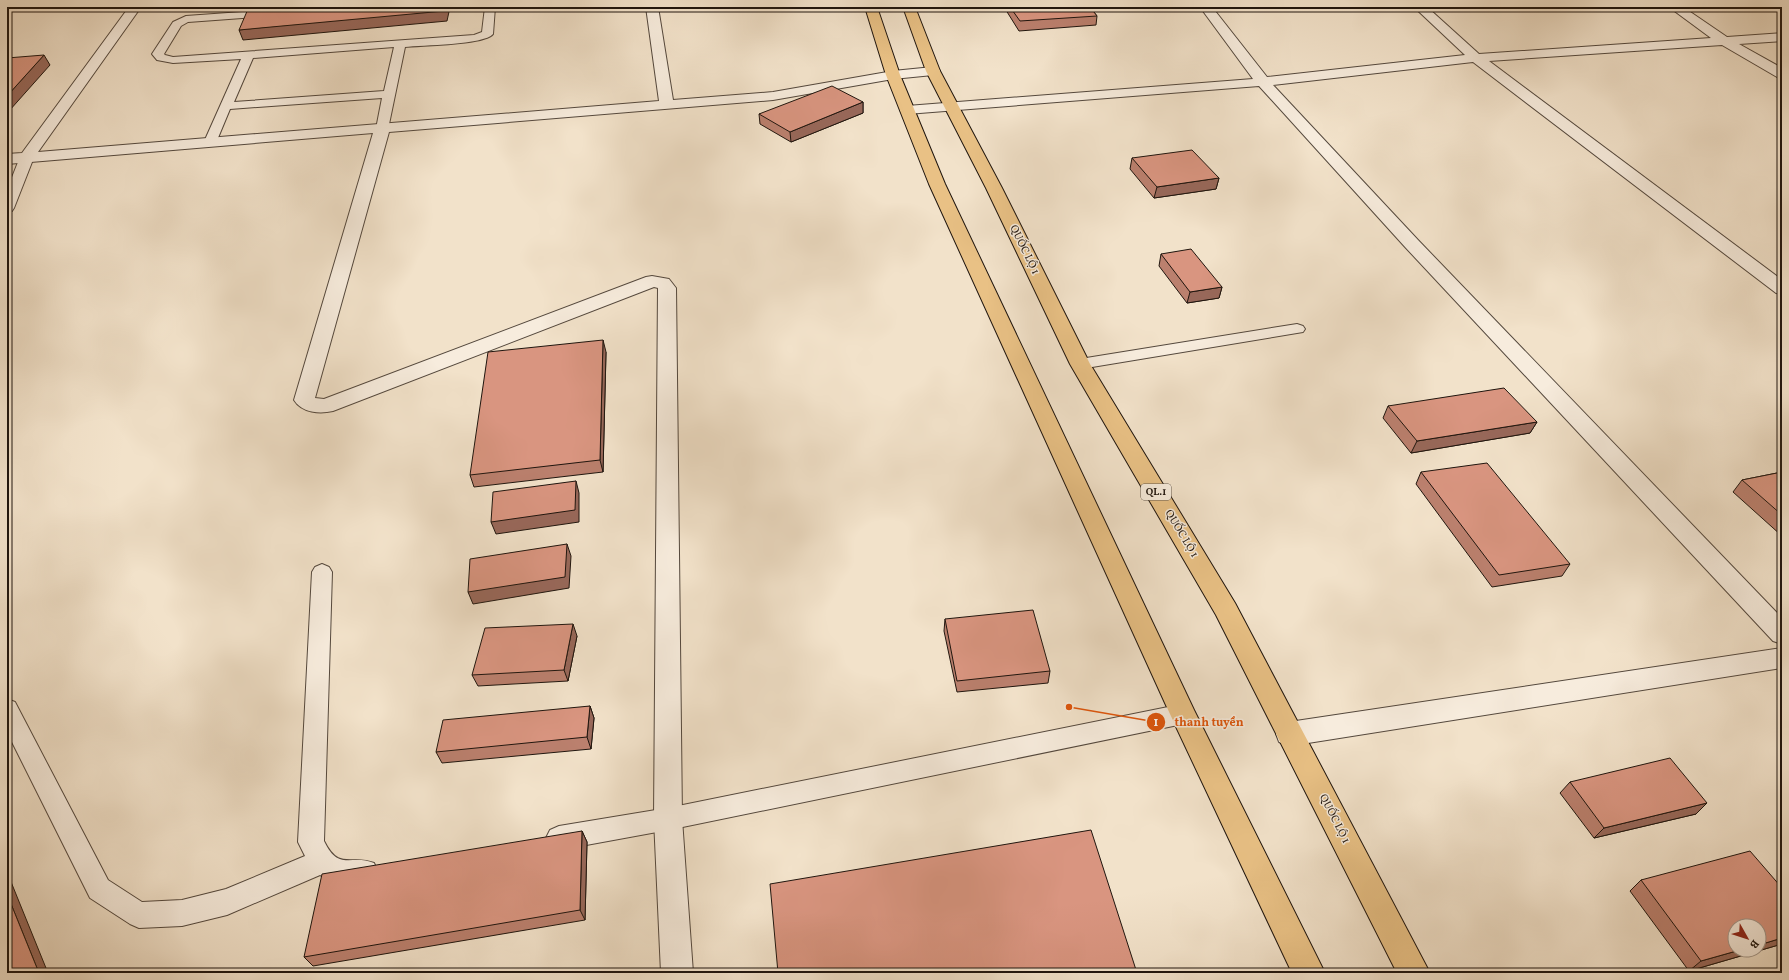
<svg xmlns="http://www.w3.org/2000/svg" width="1789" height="980" font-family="Vollkorn,serif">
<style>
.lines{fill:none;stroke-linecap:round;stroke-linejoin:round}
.service-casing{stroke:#54483d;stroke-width:2}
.minor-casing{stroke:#54483d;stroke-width:2}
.trunk-casing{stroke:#1f150e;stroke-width:2}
.service{fill:#f7ecdd;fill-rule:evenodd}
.minor{fill:#f7ecdd;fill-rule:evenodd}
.trunk{fill:#e9c185;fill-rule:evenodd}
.wall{fill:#bb806e;stroke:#1f150e}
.shaded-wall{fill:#98685a;stroke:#1f150e}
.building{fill:#d99580;stroke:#1f150e}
.labels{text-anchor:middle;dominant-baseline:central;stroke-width:3;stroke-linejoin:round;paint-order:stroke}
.shield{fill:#f7ecdd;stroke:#60564c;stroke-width:1}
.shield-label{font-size:10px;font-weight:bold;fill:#1f150e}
.street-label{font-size:11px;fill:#1f150e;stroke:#f7ecdd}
.leader{fill:none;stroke:#de560c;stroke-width:1.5}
.callout-dot{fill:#de560c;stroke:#f7ecdd;stroke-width:1.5}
.mark-label{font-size:12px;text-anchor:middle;font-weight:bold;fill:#fff}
.callout-label{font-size:12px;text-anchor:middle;font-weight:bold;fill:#de560c;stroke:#f7ecdd;stroke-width:3;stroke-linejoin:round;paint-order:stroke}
</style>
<rect width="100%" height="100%" fill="#f2e2ca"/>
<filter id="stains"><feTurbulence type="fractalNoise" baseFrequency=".005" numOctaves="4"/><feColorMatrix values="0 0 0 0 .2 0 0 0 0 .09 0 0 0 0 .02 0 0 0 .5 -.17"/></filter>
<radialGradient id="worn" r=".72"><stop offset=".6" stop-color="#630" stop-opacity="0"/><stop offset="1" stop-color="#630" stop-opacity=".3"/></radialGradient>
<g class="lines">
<defs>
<g id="service">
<path d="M485 7H495L493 34C484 45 421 45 405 47L388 129 387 132H377L376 129 382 98 230 109 215 145H205L204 142 241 59 173 63 157 60 152 54 173 22 186 16 271 10 276 13 271 16 188 22 181 26 164 54 165 55 173 57 474 35 482 32ZM394 47 384 91 234 102 253 58Z"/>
<polygon points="27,153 32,154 34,157 14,208 12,211 7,212 7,190 20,157 22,154"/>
<polygon points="1297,324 1303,326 1305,329 1303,332 1080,369 1074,368 1072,364 1074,360 1080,359"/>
<path d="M322 564 329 567 332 572 324 841C339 872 351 854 374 863L378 872 374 881C352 890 341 885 320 875L227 915 182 926 139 928 130 924 90 898 7 732V699L15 702 108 880 142 902 182 900 226 889 305 856 298 842 312 572 315 567Z"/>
<polygon points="1183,704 1191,707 1194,714 1191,721 1183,724 668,830 559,850 550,846 546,838 550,830 559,826 668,808"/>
</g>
<g id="minor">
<path d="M129 7H141L38 152 659 101 646 7H658L673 100 773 92 893 71 933 67 938 68 940 71 938 74 933 75 893 79 773 100 389 132 315 398 324 399 646 277 652 276 669 279 676 288 682 819 693 973H661L654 819 658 288 654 287 333 411C320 414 302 413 294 400L373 133 7 164V154L22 153Z"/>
<polygon points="1200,7 1212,7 1267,77 1465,55 1414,7 1427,7 1479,54 1711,38 1669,7 1683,7 1727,37 1782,33 1782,41 1739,44 1782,68 1782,78 1777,77 1722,45 1489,61 1782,280 1782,294 1776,293 1473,62 1273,85 1418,240 1782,618 1782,644 1773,641 1406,248 1259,86 907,114 902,113 900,110 902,107 907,106 1253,79"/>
<polygon points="1782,648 1782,668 1289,746 1279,742 1276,734 1279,726 1289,722"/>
</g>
<g id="trunk">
<polygon points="865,7 877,7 900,75 945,184 1194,710 1325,973 1292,973 1170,714 929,184 886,75"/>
<polygon points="903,7 915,7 940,71 1002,188 1090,364 1235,603 1430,973 1397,973 1216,615 1070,364 986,188 926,71"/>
</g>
</defs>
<use href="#service" class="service-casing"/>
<use href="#minor" class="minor-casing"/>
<use href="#trunk" class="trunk-casing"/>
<use href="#service" class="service"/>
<use href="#minor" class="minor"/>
<use href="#trunk" class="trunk"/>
</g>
<g class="wall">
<polygon points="1004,7 1090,7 1097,16 1096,25 1019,31"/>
<polygon points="863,102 863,113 791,142 760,124 759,114"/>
<polygon points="1132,158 1219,178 1216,189 1154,198 1130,169"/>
<polygon points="1161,254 1222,287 1219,298 1187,303 1159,266"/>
<polygon points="606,352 603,472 474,487 470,475"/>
<polygon points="1388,406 1537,422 1530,433 1411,453 1383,418"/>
<polygon points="1421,472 1570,564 1562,576 1492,587 1416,484"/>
<polygon points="1782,472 1782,536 1733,492 1742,480"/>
<polygon points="945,619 1050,671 1048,683 957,692 944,631"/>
<polygon points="577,636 568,681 478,686 472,675"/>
<polygon points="590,706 594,718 591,749 442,763 436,752"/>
<polygon points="1570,782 1696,814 1594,838 1560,793"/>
<polygon points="582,831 587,842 585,920 313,966 304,957"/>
<polygon points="1641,880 1782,888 1782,944 1689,971 1630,891"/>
</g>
<g class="shaded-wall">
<polygon points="445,7 450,7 447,21 243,40 239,30"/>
<polygon points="44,55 50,65 9,111 7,108 7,96"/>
<polygon points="863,102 863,113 791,142 790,132"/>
<polygon points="1219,178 1216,189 1154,198 1157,187"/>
<polygon points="1222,287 1219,298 1187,303 1190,292"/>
<polygon points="603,340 606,352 603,472 600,460"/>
<polygon points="1537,422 1530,433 1411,453 1417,441"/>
<polygon points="576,481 579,493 579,522 496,534 491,522"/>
<polygon points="567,544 571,556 569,588 473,604 468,592"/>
<polygon points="573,624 577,636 568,681 564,670"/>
<polygon points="590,706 594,718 591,749 587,737"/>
<polygon points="1707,803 1696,814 1594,838 1604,828"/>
<polygon points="582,831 587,842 585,920 580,910"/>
<polygon points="7,872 48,973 39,973 7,894"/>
<polygon points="1782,938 1782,944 1689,971 1701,961 1740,950 1759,950 1759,945"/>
</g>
<g class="building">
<polygon points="288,7 445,7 444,11 239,30 248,9"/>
<polygon points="1010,7 1090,7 1097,16 1020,21"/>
<polygon points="44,55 7,96 7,58"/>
<polygon points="832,86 863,102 790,132 759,114"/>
<polygon points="1192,150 1219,178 1157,187 1132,158"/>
<polygon points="1191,249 1222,287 1190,292 1161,254"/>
<polygon points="603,340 600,460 470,475 488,352"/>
<polygon points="1504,388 1537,422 1417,441 1388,406"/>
<polygon points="1487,463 1570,564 1499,575 1421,472"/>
<polygon points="1782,472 1782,515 1742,480"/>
<polygon points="576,481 575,510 491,522 493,492"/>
<polygon points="567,544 565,577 468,592 470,559"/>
<polygon points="1033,610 1050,671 957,681 945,619"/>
<polygon points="573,624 564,670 472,675 485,628"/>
<polygon points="590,706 587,737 436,752 443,720"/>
<polygon points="1670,758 1707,803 1604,828 1570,782"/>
<polygon points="1091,830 1137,973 778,973 770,884"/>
<polygon points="582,831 580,910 304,957 322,874"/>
<polygon points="1750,851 1782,888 1782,938 1759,945 1759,926 1735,926 1735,950 1740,950 1701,961 1641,880"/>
<polygon points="7,894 39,973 7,973"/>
</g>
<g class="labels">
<rect class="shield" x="1141" y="484" width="30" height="16" rx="3"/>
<g class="shield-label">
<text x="1156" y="492">QL.1</text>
</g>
<g class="street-label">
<text transform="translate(1024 250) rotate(64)">QUỐC LỘ 1</text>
<text transform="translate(1181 534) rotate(59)">QUỐC LỘ 1</text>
<text transform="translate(1334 819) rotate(63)">QUỐC LỘ 1</text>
</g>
</g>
<path class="leader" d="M1069 707L1156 722"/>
<g class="callout-dot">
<circle cx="1069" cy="707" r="4"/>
<circle cx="1156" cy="722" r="10"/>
</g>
<g class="mark-label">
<text x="1156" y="726">1</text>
</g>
<g class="callout-label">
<text x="1209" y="726">thanh tuyền</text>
</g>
<rect width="1789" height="980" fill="none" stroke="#f2e2ca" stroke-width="24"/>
<rect x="8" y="8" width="1773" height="964" fill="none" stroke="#1f150e" stroke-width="2"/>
<rect x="12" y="12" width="1765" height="956" fill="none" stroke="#1f150e"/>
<g transform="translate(1747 938) rotate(129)"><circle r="19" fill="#f7ecdd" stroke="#a1968a"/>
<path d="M0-3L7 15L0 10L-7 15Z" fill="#8f2418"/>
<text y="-6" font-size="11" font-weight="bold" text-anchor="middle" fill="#1f150e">B</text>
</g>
<rect width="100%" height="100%" filter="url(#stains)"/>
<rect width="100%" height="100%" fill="url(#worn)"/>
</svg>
